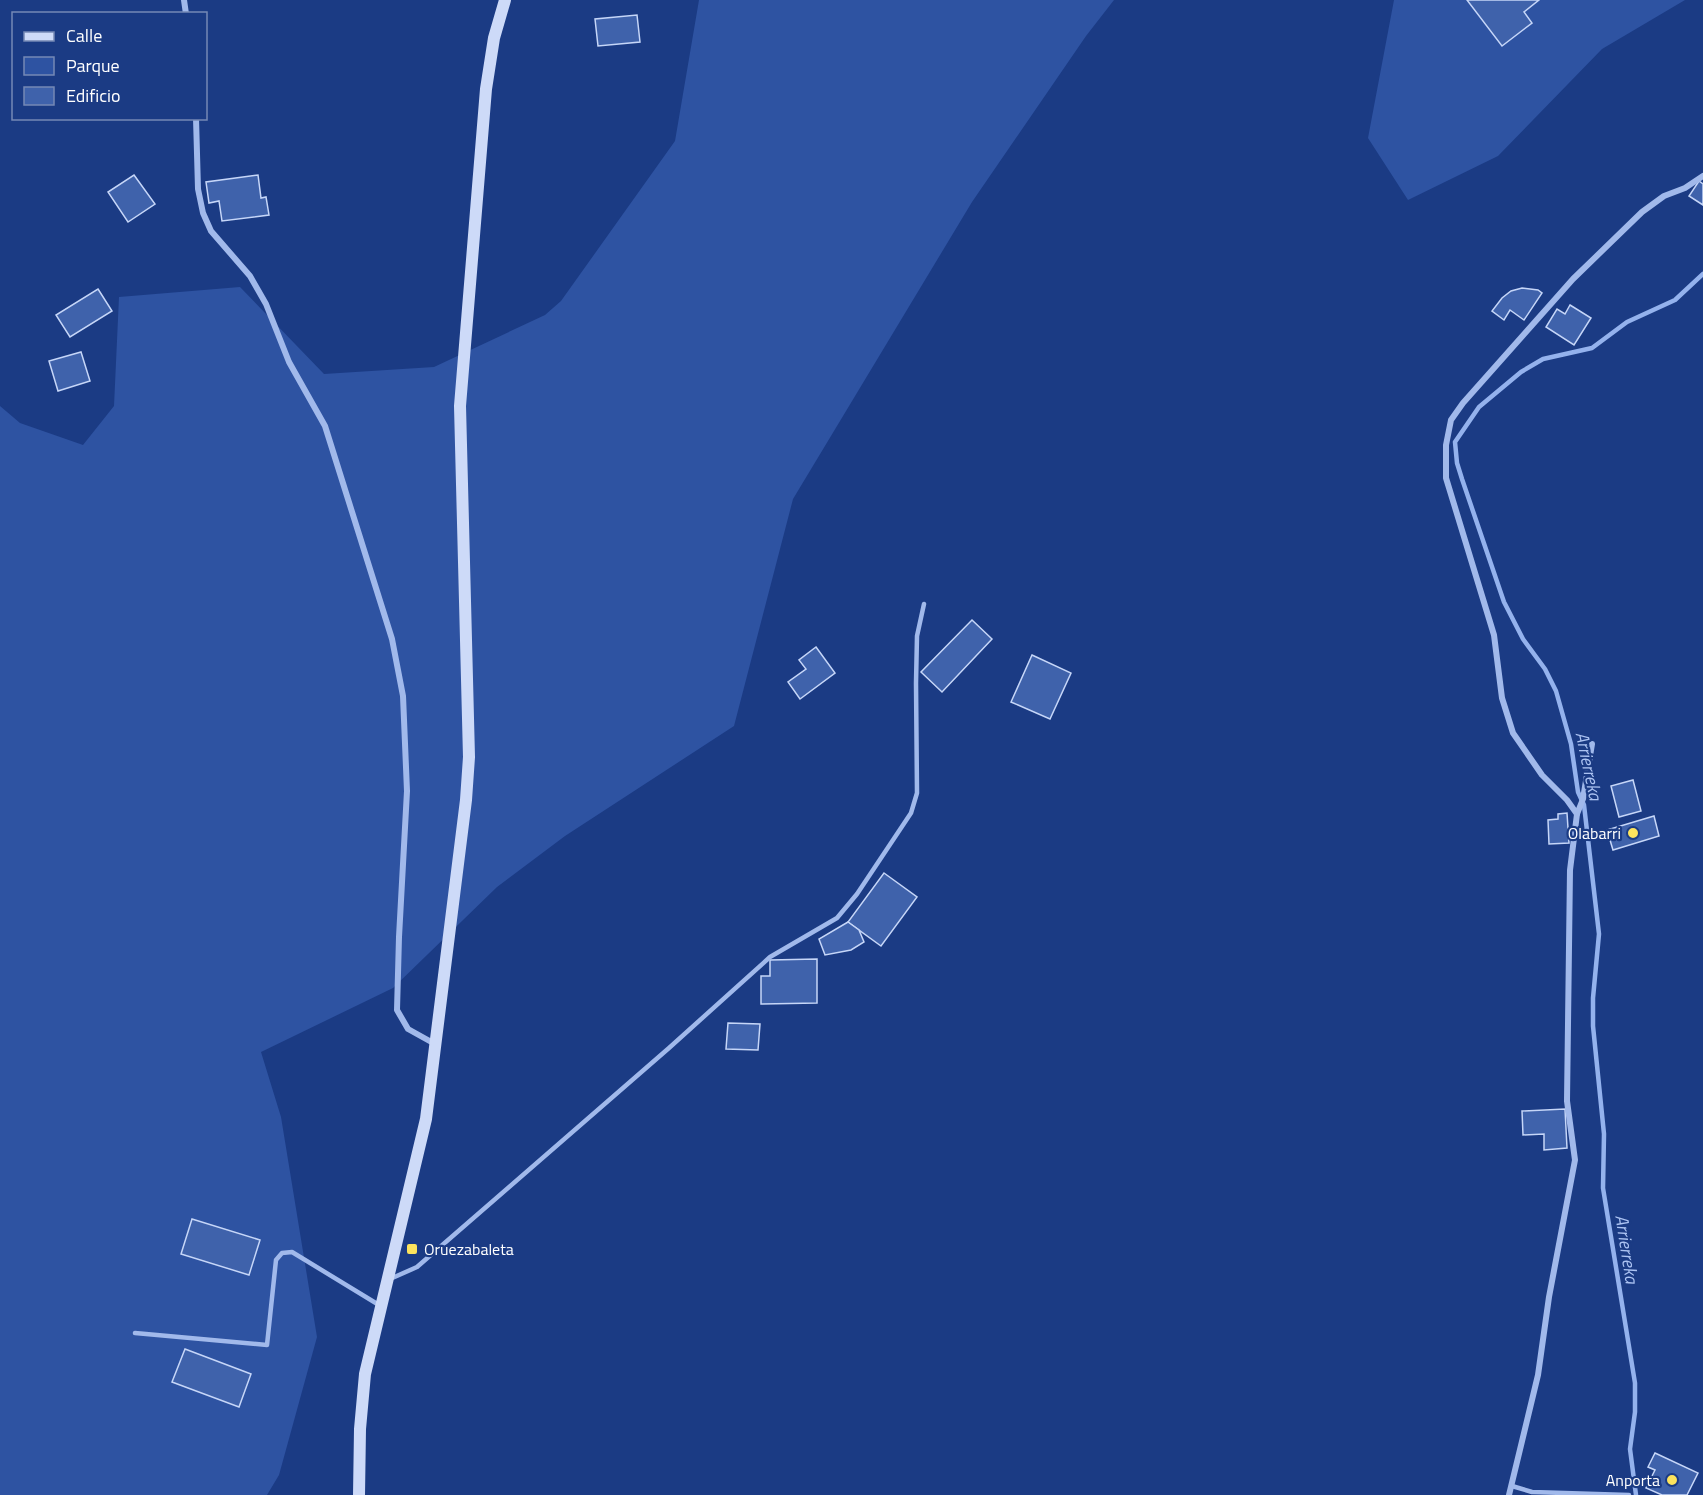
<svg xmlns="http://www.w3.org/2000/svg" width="1703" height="1495" font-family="'Titillium Web',sans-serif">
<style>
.green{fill:#2e53a2}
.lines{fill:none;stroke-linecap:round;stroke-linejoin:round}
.stream{stroke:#94b2ed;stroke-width:4.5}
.building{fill:#3f62ab;stroke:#c6d6f8;stroke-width:1.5}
.lane{stroke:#a1b9eb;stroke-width:4.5}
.street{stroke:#a1b9eb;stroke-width:6}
.secondary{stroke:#cddaf8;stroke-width:12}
.poi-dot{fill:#fce35d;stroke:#1b3b84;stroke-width:2}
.labels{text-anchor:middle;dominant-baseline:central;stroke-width:4.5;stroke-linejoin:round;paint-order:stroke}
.poi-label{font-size:16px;fill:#fff;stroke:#1b3b84;text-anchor:end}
.water-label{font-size:18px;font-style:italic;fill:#acc3f2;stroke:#1b3b84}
</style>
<rect width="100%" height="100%" fill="#1b3b84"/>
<g class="green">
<polygon points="699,0 1114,0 1086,36 972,202 793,499 734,726 565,836 497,887 393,988 261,1052 281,1117 317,1337 279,1475 267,1495 0,1495 0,406 20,423 83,445 114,406 119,297 240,287 324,374 434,367 545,315 561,301 675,141"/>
<polygon points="1394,0 1685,0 1602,49 1498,156 1408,200 1368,138"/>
</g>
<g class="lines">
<polyline class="stream" points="1636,1495 1630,1449 1635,1412 1635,1383 1603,1188 1604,1134 1593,1026 1593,998 1599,934 1584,805 1578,792 1571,744 1556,691 1545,669 1523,639 1504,602 1462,479 1457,463 1455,442 1479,407 1521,372 1543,359 1592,348 1627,322 1675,300 1703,274"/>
</g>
<g class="building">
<polygon points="1467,0 1539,0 1524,12 1532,23 1502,46"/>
<polygon points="637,15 640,42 598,46 595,19"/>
<polygon points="134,175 155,204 128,222 108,192"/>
<polygon points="258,175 261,198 266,197 269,215 222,221 219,201 209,203 206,182"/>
<polygon points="1699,181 1703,184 1703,205 1689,196"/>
<polygon points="1522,288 1538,290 1542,293 1524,320 1510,310 1504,320 1492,311 1502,298 1511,291"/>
<polygon points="98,289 112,311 70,337 56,315"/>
<polygon points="1570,305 1591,318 1574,345 1546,327 1557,309 1565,314"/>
<polygon points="81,352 90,381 58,391 49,361"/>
<polygon points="972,620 992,639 942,692 921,672"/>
<polygon points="816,647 835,673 800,699 788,682 806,669 799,660"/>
<polygon points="1032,655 1071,673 1050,719 1011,702"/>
<polygon points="1633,780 1641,811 1619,817 1611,786"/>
<polygon points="1567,813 1569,843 1549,844 1548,820 1558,819 1558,814"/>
<polygon points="1654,816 1659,836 1613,850 1607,830"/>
<polygon points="884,873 917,897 881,946 848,922"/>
<polygon points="848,922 859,930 864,942 851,950 825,955 819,939"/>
<polygon points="817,959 817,1003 761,1004 761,976 770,976 770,960"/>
<polygon points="728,1023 760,1024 758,1050 726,1049"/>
<polygon points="1565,1109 1567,1148 1544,1150 1544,1134 1523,1135 1522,1111"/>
<polygon points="192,1219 260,1240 249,1275 181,1254"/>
<polygon points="185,1349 251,1374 239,1407 172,1382"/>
<polygon points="1655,1453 1698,1473 1687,1495 1662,1495 1646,1488 1655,1470 1648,1467"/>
</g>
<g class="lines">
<g class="lane">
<polyline points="390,1279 417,1267 669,1048 770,957 837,918 857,894 911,813 917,793 916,683 917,636 924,604"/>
<polyline points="135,1333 267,1345 276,1260 282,1253 292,1252 379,1305"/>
<polyline points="1512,1486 1532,1492 1629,1495"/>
</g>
<g class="street">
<polyline points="184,0 186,14"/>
<polyline points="196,118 198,189 203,213 211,231 250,276 266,304 289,362 325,426 392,639 403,696 407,791 399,937 397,1010 408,1029 435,1044"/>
<polyline points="1577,814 1583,799 1592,744"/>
<polyline points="1509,1495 1538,1375 1549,1297 1575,1160 1567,1101 1570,870 1577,814 1567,800 1542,775 1513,733 1502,698 1494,635 1446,478 1446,445 1451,420 1463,403 1573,279 1642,212 1664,196 1685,188 1703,176"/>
</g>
<polyline class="secondary" points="359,1495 360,1429 365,1374 426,1119 466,800 469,757 460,406 486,89 494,38 505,0"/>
</g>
<g class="poi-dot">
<circle cx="1633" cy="833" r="6"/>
<rect x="406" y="1243" width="12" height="12" rx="3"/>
<circle cx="1672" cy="1480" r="6"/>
</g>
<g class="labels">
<g class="poi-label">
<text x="1621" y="833">Olabarri</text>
<text x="424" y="1249" text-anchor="start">Oruezabaleta</text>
<text x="1660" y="1480">Anporta</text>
</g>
<g class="water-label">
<text transform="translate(1589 766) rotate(78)">Arrierreka</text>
<text transform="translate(1627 1249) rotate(81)">Arrierreka</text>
</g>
</g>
<rect x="12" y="12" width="195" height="108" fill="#1b3b84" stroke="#7689b5" stroke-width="1.5"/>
<rect x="24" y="32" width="30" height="9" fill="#cddaf8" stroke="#7689b5" stroke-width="1.5"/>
<text x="66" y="42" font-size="18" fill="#ffffff">Calle</text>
<rect x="24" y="57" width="30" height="18" fill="#2e53a2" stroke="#7689b5" stroke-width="1.5"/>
<text x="66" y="72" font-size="18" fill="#ffffff">Parque</text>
<rect x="24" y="87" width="30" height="18" fill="#3f62ab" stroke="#7689b5" stroke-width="1.5"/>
<text x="66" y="102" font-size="18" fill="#ffffff">Edificio</text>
</svg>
